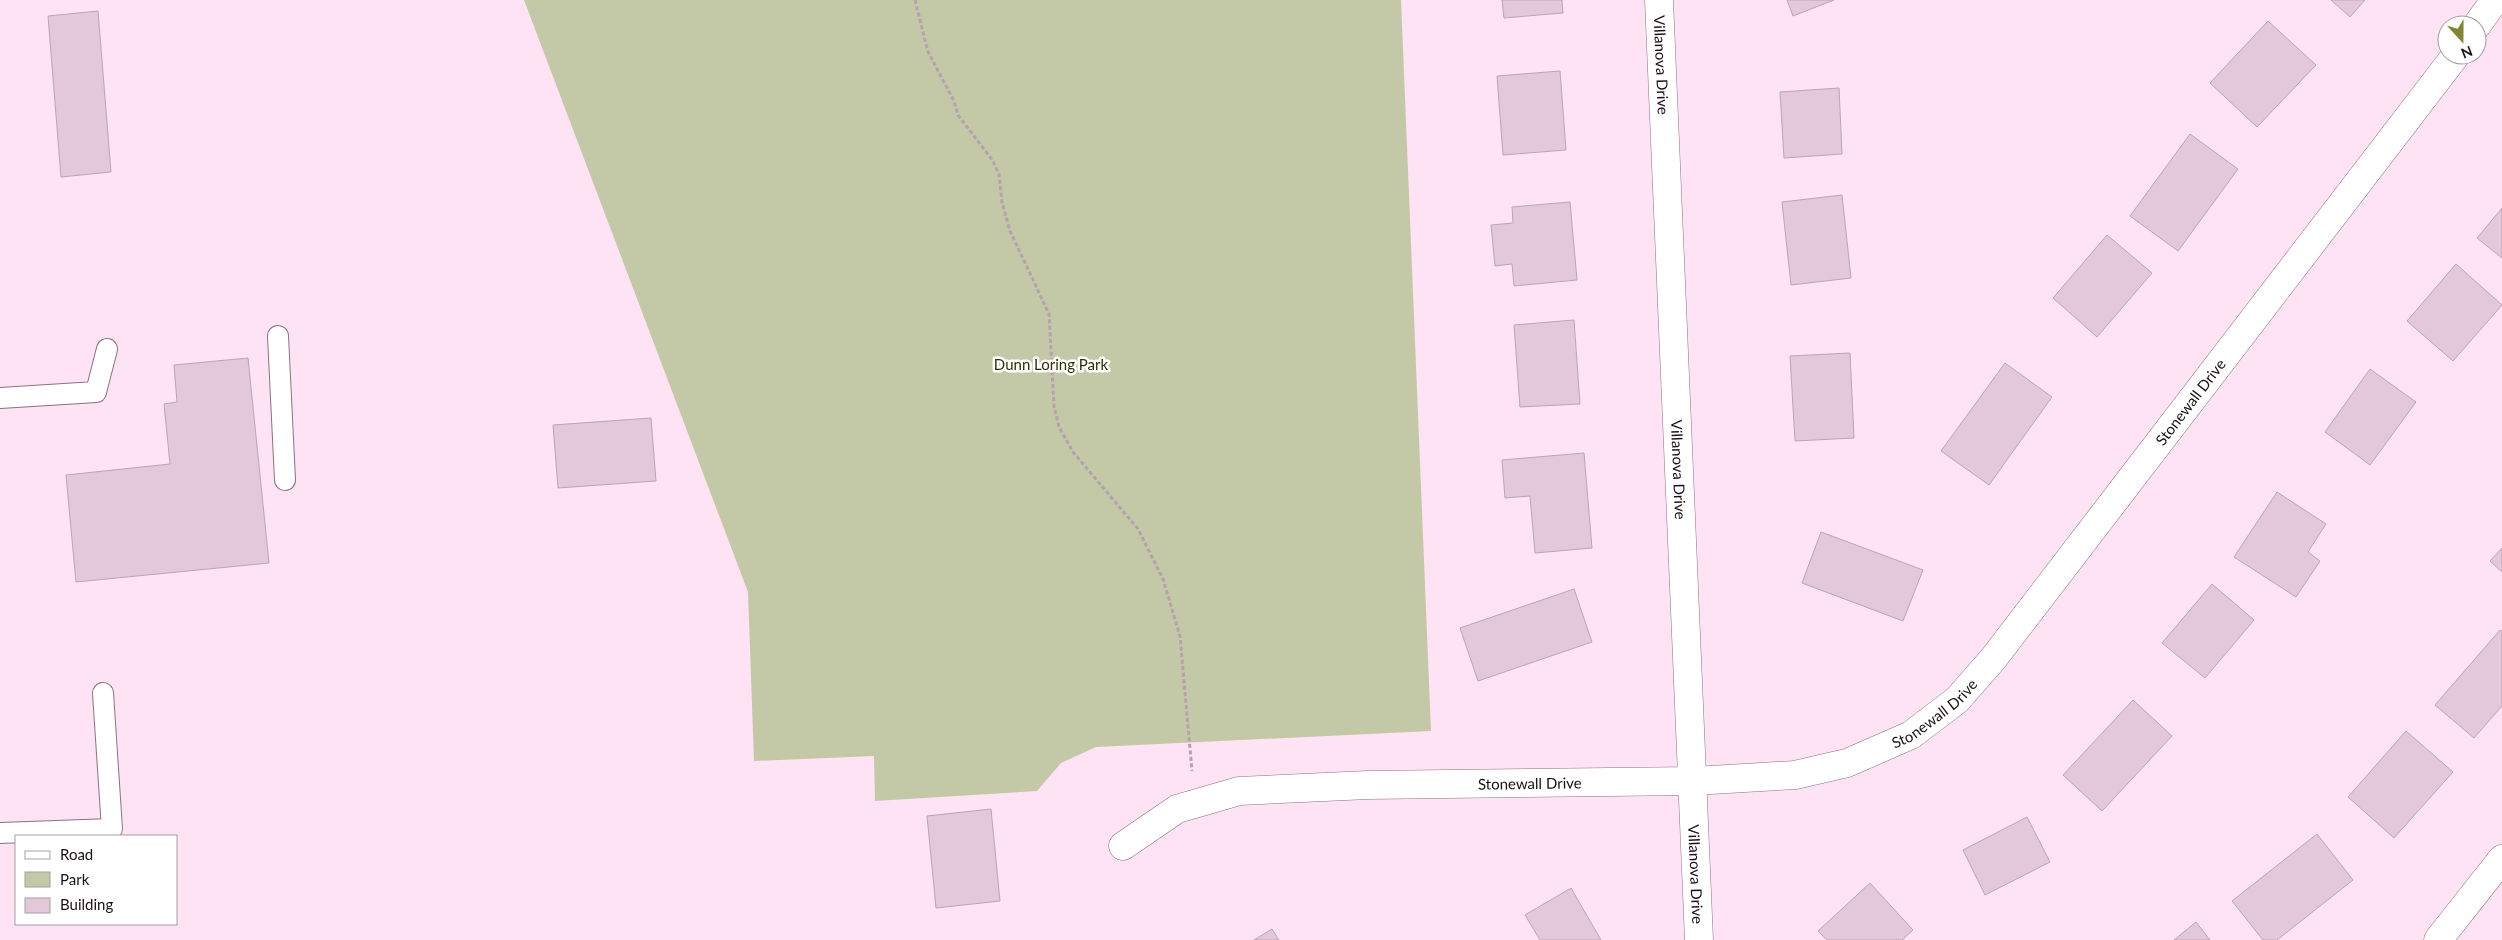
<svg xmlns="http://www.w3.org/2000/svg" width="2502" height="940" font-family="Lato,sans-serif">
<style>
.green{fill:#c3c8a7}
.building{fill:#e3c8da;stroke:#bda3b4}
.lines{fill:none;stroke-linecap:round;stroke-linejoin:round}
.lane-casing{stroke:#8a7282;stroke-width:22}
.street-casing{stroke:#8a7282;stroke-width:29}
.path{stroke:#b5a0ae;stroke-width:3;stroke-dasharray:4 2.5;stroke-linecap:butt}
.lane{stroke:#fff;stroke-width:20}
.street{stroke:#fff;stroke-width:28}
.labels{text-anchor:middle;dominant-baseline:central;stroke-width:5;stroke-linejoin:round;paint-order:stroke}
.street-label{font-size:15px;fill:#191016;stroke:#fff}
.park-label{font-size:15px;fill:#2e3102;stroke:#fff}
</style>
<rect width="100%" height="100%" fill="#fee3f5"/>
<polygon class="green" points="524,0 1401,0 1431,731 1096,747 1061,763 1037,791 875,801 874,756 754,761 748,592"/>
<g class="building">
<polygon points="1502,0 1562,0 1563,13 1504,18"/>
<polygon points="1787,0 1834,0 1793,16"/>
<polygon points="2331,0 2365,0 2350,17"/>
<polygon points="98,11 111,172 61,177 48,16"/>
<polygon points="2268,21 2316,65 2257,127 2210,83"/>
<polygon points="1560,71 1566,150 1503,155 1497,76"/>
<polygon points="1839,88 1842,154 1784,158 1780,92"/>
<polygon points="2190,134 2238,169 2178,251 2130,216"/>
<polygon points="1842,195 1851,278 1791,285 1782,202"/>
<polygon points="1570,202 1577,280 1514,286 1512,264 1495,266 1491,225 1513,223 1512,207"/>
<polygon points="2502,208 2502,258 2477,238"/>
<polygon points="2107,235 2152,273 2097,337 2053,298"/>
<polygon points="2456,264 2502,305 2453,361 2407,321"/>
<polygon points="1574,320 1580,404 1520,407 1514,325"/>
<polygon points="1850,353 1854,438 1795,441 1790,356"/>
<polygon points="248,358 269,563 76,582 66,475 170,464 164,404 177,402 174,365"/>
<polygon points="2005,363 2052,397 1989,485 1941,451"/>
<polygon points="2370,369 2416,402 2370,465 2325,432"/>
<polygon points="651,418 656,481 558,488 553,425"/>
<polygon points="1584,453 1592,548 1535,553 1530,496 1505,498 1502,460"/>
<polygon points="2277,492 2326,524 2308,552 2320,561 2296,597 2234,557"/>
<polygon points="1821,532 1923,570 1903,621 1802,583"/>
<polygon points="2502,548 2502,572 2490,561"/>
<polygon points="2212,584 2254,620 2205,678 2162,643"/>
<polygon points="1574,589 1592,642 1478,681 1460,628"/>
<polygon points="2500,630 2502,631 2502,706 2474,738 2435,705"/>
<polygon points="2133,700 2172,736 2102,811 2063,775"/>
<polygon points="2406,731 2453,772 2394,838 2348,797"/>
<polygon points="991,809 1000,901 936,908 927,816"/>
<polygon points="2027,817 2050,862 1985,895 1963,850"/>
<polygon points="2317,834 2353,880 2277,940 2263,940 2232,901"/>
<polygon points="1870,883 1913,930 1902,940 1827,940 1818,931"/>
<polygon points="1571,888 1601,940 1540,940 1525,915"/>
<polygon points="2196,922 2210,940 2174,940"/>
<polygon points="1272,929 1279,940 1254,940"/>
</g>
<g class="lines">
<defs>
<g id="lane">
<polyline points="278,336 285,480"/>
<polyline points="0,398 96,392 107,349"/>
<polyline points="0,833 112,829 103,693"/>
</g>
<g id="street">
<path id="s1" d="M1659 0 1699 940"/>
<polyline points="2477,25 2495,0"/>
<path id="s2" d="M1123 846 1177 809 1239 791 1368 785 1693 781 1795 775 1847 763 1911 735 1957 700 1993 659 2456 55"/>
<polyline points="2438,940 2502,859"/>
</g>
</defs>
<use href="#lane" class="lane-casing"/>
<use href="#street" class="street-casing"/>
<polyline class="path" points="915,0 928,52 954,101 958,115 993,161 999,174 1002,202 1010,231 1049,314 1054,406 1059,427 1073,452 1138,529 1163,579 1180,636 1192,771"/>
<use href="#lane" class="lane"/>
<use href="#street" class="street"/>
</g>
<g class="labels">
<g class="street-label">
<text stroke="none"><textPath href="#s1" startOffset="65">Villanova Drive</textPath></text>
<text stroke="none"><textPath href="#s2" startOffset="1246">Stonewall Drive</textPath></text>
<text stroke="none"><textPath href="#s1" startOffset="470">Villanova Drive</textPath></text>
<text stroke="none"><textPath href="#s2" startOffset="841">Stonewall Drive</textPath></text>
<text stroke="none"><textPath href="#s2" startOffset="421">Stonewall Drive</textPath></text>
<text stroke="none"><textPath href="#s1" startOffset="875">Villanova Drive</textPath></text>
</g>
<g class="park-label">
<text x="1051" y="364">Dunn Loring Park</text>
</g>
</g>
<rect x="15" y="835" width="162" height="90" fill="#ffffff" stroke="#a39fa2"/>
<rect x="25" y="851" width="25" height="8" fill="#ffffff" stroke="#a39fa2"/>
<text x="60" y="860" font-size="15" fill="#191016">Road</text>
<rect x="25" y="872" width="25" height="15" fill="#c3c8a7" stroke="#a39fa2"/>
<text x="60" y="885" font-size="15" fill="#191016">Park</text>
<rect x="25" y="898" width="25" height="15" fill="#e3c8da" stroke="#a39fa2"/>
<text x="60" y="910" font-size="15" fill="#191016">Building</text>
<g transform="translate(2462 40) rotate(159)"><circle r="24" fill="#ffffff" stroke="#a39fa2"/>
<path d="M0-4L9 19L0 12L-9 19Z" fill="#808632"/>
<text y="-8" font-size="14" font-weight="bold" text-anchor="middle" fill="#191016">N</text>
</g>
</svg>
